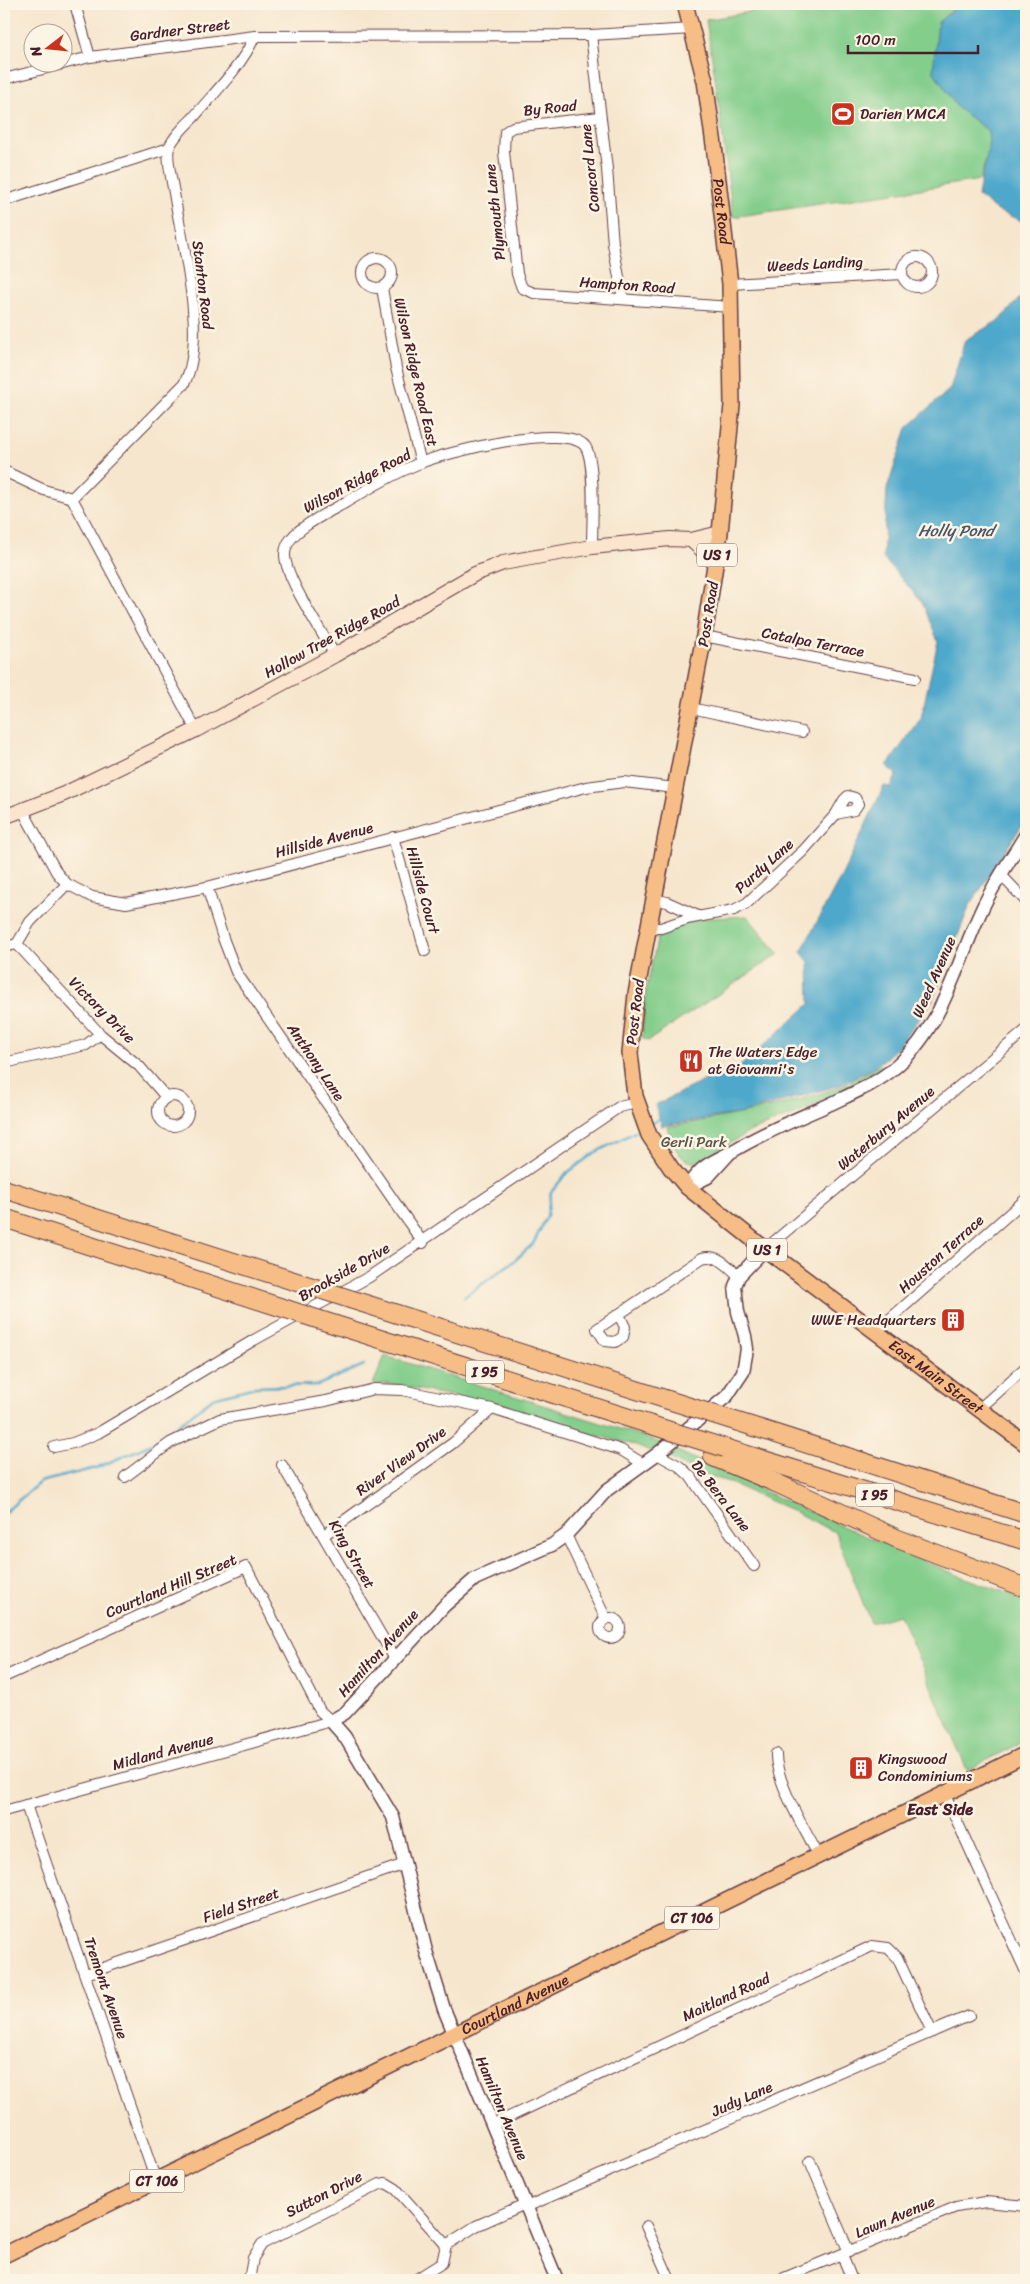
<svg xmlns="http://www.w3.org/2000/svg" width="1030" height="2284" font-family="Sriracha,sans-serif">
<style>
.green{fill:#84ce8c;stroke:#67765c}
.water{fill:#4ea8cb;stroke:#4c647b}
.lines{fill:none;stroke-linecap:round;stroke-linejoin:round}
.stream{stroke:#4ea8cb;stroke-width:2.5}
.minor-casing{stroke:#643d43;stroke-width:12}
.tertiary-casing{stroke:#643d43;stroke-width:15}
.secondary-casing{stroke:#643d43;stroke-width:16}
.primary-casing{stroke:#643d43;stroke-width:18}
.motorway-casing{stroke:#643d43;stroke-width:20}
.minor{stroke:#fff;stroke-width:10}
.tertiary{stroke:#fff;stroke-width:12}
.secondary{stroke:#fbe5cf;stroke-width:14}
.primary{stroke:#f6be86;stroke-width:15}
.motorway{stroke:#f6be86;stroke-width:18}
.motorway-bridge-casing{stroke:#643d43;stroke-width:20;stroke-linecap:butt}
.motorway-bridge{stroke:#f6be86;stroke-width:18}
.labels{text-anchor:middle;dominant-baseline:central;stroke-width:5;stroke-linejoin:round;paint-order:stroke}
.shield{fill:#fcf5e5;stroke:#7f5f63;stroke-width:1}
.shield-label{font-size:14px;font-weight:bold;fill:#4a1f2b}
.street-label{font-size:15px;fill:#4a1f2b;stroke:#fcf5e5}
.poi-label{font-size:15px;fill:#4a1f2b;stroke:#fcf5e5;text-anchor:start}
.park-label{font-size:15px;fill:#5b5448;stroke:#fcf5e5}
.water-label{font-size:16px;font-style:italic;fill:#4c566b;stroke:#fcf5e5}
.neighbourhood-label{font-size:16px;font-weight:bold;fill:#4a1f2b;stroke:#fcf5e5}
</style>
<rect width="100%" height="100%" fill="#fcf5e5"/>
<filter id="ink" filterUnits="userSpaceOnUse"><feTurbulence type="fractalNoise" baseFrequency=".02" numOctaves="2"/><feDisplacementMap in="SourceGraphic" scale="10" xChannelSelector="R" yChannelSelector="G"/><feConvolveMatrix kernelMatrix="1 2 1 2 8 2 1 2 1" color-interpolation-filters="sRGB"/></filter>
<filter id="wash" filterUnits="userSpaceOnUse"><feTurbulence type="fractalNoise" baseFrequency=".0096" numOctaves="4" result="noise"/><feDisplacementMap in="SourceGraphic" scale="20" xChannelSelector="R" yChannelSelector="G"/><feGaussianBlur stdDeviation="1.12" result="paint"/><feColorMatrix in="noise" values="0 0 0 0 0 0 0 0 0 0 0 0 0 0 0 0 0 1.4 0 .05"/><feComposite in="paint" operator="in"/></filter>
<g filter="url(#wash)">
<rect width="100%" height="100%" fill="#f6e6cd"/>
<g class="green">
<polygon points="792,4 960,4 938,23 958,108 988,130 990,145 980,180 733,217 716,84 706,20"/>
<polygon points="747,916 779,954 648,1041 642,1038 646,991 658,936 665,930 695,919"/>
<path d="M881 1065 882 1071 806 1110 751 1131 698 1162C679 1165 672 1142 667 1127 725 1117 784 1107 840 1087 854 1081 867 1072 881 1065Z"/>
<polygon points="385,1356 649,1438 821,1517 955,1574 1026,1600 1026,1740 967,1770 900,1615 871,1623 835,1532 791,1510 726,1481 693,1471 672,1459 631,1444 502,1412 463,1398 389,1384 373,1384"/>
</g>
<g class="water">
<path d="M960 4H1026V267L1022 221 998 211 978 196C981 174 991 153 988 131L958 108 933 71 938 22Z"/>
<polygon points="1026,291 1026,819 969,907 932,1002 896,1049 875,1067 840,1085 743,1113 662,1126 655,1105 724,1071 737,1069 810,1004 809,962 801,952 842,875 884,786 891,787 897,774 887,766 921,718 938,641 922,602 883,558 887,489 907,428 950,389 965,340 1001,319"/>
</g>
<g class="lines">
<g class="stream">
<polyline points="650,1124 663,1117"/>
<polyline points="464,1297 514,1261 533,1244 547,1216 551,1192 567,1173 594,1153 641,1129"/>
<polyline points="4,1513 40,1482 96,1468 154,1443 213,1398 255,1387 318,1385 364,1365"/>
</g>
</g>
</g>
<g filter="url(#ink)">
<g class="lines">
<defs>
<g id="minor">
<polyline points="75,4 90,57"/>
<polyline points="591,35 607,169 613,244 623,299"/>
<polyline points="4,79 90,57 255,36 591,35 692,29"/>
<polyline points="600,117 513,127 505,132 504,152 517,274 522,288 534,293 731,307"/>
<polyline points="4,201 169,148"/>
<circle cx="917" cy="272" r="15"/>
<circle cx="377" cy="273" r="15"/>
<polyline points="730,284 902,274"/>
<polyline points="382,288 396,368 421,463"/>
<polyline points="4,471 44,490 72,498"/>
<polyline points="704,636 915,678"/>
<path d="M335 655C323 634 284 576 285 554 285 543 295 533 304 527 316 518 330 511 343 504 368 489 393 474 420 463 447 452 566 422 585 446 596 461 592 526 592 547"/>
<polyline points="691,708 802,732"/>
<path d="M196 730 72 498 184 384C208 338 182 244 174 193 172 182 166 157 169 148 173 137 185 126 193 118 215 92 241 67 255 36"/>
<polyline points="23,811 57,873 67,884 92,897 126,903 207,887 586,787 624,782 675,788"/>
<polyline points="393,837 425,951"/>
<polyline points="1001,875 1026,901"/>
<polyline points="207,887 223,938 236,972 423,1243"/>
<polyline points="653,899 667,902 698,916"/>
<polyline points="649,928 661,928 687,919 734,910 747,903 803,851 836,814 844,800 848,796 855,798 858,804 854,810 836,814"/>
<polyline points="17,944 100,1034 139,1066 166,1097"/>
<polyline points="4,947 17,944 30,922 67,884"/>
<polyline points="4,1063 86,1045 100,1034"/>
<circle cx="173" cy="1111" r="15"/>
<polyline points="765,1249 1026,1030"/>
<path d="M619 1315 625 1327 623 1337 615 1342 605 1341 597 1329 702 1258C717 1253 728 1266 739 1276"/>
<polyline points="875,1332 1026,1199"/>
<polyline points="978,1410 1026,1367"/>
<polyline points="54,1447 73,1443 98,1433 254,1340 369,1277 619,1107 637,1103"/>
<polyline points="657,1454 679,1466 690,1476 754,1566"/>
<polyline points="282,1465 395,1659"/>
<polyline points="125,1477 170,1443 220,1419 326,1401 374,1389 402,1390 492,1409 621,1450 642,1463"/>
<polyline points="324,1535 453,1443 492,1409"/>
<polyline points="566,1535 606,1619"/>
<circle cx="610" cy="1628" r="10"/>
<polyline points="4,1677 246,1567 320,1711 331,1721"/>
<path d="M776 1754C775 1780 806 1833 819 1856"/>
<polyline points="945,1795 1026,1972"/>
<polyline points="26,1805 156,2181"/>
<polyline points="4,1811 331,1721"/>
<polyline points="86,1974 405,1864"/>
<polyline points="492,2125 872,1946 888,1948 897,1957 932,2032"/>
<polyline points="810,2161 849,2252"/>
<polyline points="526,2207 969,2016"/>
<polyline points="646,2226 670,2280"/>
<polyline points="842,2255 852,2280"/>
<polyline points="249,2280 253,2258 262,2244 380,2184 386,2183 396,2189 446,2245"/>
<polyline points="415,2280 442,2263 446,2245 476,2226 525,2204"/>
<polyline points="779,2280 956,2207 986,2202 1026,2206"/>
</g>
<g id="tertiary">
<polyline points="690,1186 708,1177 728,1155"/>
<path d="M687 1187C703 1163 710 1164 733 1151 763 1133 794 1120 826 1106 851 1094 877 1084 898 1065 943 1026 957 962 982 909 994 883 1011 859 1026 834"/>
<polyline points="557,2280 444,2009 426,1951 393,1817 345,1737 331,1721 345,1713 445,1605 475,1579 552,1545 566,1535 607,1490 657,1454 727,1396 743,1372 747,1349 745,1336 738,1312 735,1286 739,1276 765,1249"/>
</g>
<g id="secondary">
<polyline points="691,540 702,550 717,556"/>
<polyline points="4,817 64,794 196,730 335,655 475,574 503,563 592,547 670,539 691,540 720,533"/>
</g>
<g id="primary">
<path id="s1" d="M685 4 705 81 714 145 730 284 732 405 720 533 704 636 636 994 630 1053 635 1096 649 1135 671 1168 687 1187 765 1249 1026 1444"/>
<path id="s2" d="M4 2255 1026 1754"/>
</g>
<g id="motorway">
<polyline points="4,1189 322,1290"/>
<polyline points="4,1218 286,1309"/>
<polyline points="353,1300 668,1400"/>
<polyline points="317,1319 667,1430"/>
<polyline points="751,1426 1026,1514"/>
<polyline points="725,1448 1026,1541"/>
<polyline points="713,1457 774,1482 898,1539 1026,1588"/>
</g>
</defs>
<use href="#minor" class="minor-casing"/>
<use href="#tertiary" class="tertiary-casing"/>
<use href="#secondary" class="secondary-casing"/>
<use href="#primary" class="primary-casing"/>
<use href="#motorway" class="motorway-casing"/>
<use href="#minor" class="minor"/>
<use href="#tertiary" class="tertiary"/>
<use href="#secondary" class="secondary"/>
<use href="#primary" class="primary"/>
<use href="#motorway" class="motorway"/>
<defs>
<g id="motorway-bridge">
<polyline points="322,1290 353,1300"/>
<polyline points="286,1309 317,1319"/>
<polyline points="668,1400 751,1426"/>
<polyline points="667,1430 725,1448"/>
</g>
</defs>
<use href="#motorway-bridge" class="motorway-bridge-casing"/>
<use href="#motorway-bridge" class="motorway-bridge"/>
</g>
</g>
<defs>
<symbol id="stadium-square" viewBox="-11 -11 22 22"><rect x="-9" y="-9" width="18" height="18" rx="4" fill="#c8321e" stroke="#fcf5e5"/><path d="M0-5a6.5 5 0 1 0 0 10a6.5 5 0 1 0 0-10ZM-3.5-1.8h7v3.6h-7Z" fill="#fff"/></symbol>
<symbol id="restaurant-square" viewBox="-11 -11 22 22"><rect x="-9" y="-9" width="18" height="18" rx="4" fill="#c8321e" stroke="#fcf5e5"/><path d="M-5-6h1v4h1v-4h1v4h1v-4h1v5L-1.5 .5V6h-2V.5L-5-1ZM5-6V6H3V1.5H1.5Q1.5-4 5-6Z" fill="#fff"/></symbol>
<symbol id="building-square" viewBox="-11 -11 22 22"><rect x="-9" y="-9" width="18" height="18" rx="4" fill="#c8321e" stroke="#fcf5e5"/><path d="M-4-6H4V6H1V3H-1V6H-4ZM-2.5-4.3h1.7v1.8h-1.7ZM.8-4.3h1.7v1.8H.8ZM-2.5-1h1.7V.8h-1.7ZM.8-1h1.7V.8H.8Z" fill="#fff"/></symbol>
</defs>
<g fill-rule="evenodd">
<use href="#stadium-square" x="829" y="100" width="28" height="28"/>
<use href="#restaurant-square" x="677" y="1047" width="28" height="28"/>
<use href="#building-square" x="939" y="1306" width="28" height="28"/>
<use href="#building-square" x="847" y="1754" width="28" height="28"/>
</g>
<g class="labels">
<g class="shield">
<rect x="697" y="543.5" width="40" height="23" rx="4"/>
<rect x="747" y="1238.5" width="40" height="23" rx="4"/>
<rect x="466" y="1360.5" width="38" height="23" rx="4"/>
<rect x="856" y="1483.5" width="38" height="23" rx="4"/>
<rect x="664.5" y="1906.5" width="55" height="23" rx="4"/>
<rect x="129.5" y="2169.5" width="55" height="23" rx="4"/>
</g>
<g class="shield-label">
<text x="717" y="555">US 1</text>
<text x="767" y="1250">US 1</text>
<text x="485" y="1372">I 95</text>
<text x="875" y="1495">I 95</text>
<text x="692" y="1918">CT 106</text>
<text x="157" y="2181">CT 106</text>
</g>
<g class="street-label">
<text transform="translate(180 30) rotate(-7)">Gardner Street</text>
<text transform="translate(550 108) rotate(-6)">By Road</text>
<text transform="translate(590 168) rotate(-96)">Concord Lane</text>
<text stroke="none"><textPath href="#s1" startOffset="211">Post Road</textPath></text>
<text transform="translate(495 212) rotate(-96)">Plymouth Lane</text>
<text transform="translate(815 264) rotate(-3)">Weeds Landing</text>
<text transform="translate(203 285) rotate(83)">Stanton Road</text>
<text transform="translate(627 285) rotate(4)">Hampton Road</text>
<text transform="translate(416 372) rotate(77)">Wilson Ridge Road East</text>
<text transform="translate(357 481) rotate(-28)">Wilson Ridge Road</text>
<text transform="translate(708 614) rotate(-81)">Post Road</text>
<text transform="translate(332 637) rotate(-29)">Hollow Tree Ridge Road</text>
<text transform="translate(813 642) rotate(11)">Catalpa Terrace</text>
<text transform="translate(324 840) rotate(-15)">Hillside Avenue</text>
<text transform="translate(764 866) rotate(-42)">Purdy Lane</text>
<text transform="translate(423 890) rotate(75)">Hillside Court</text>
<text transform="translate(934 977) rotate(-66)">Weed Avenue</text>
<text transform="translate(102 1010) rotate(45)">Victory Drive</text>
<text transform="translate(635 1012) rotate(-83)">Post Road</text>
<text transform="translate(316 1062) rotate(56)">Anthony Lane</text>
<text transform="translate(886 1128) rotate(-40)">Waterbury Avenue</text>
<text transform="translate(941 1254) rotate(-42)">Houston Terrace</text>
<text transform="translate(344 1272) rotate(-30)">Brookside Drive</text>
<text stroke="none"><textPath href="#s1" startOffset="1524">East Main Street</textPath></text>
<text transform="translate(401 1461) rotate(-36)">River View Drive</text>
<text transform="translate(721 1496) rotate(52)">De Bera Lane</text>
<text transform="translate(352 1554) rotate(60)">King Street</text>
<text transform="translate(171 1586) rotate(-23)">Courtland Hill Street</text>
<text transform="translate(378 1653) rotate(-48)">Hamilton Avenue</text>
<text transform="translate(163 1752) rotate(-15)">Midland Avenue</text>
<text transform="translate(241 1905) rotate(-19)">Field Street</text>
<text transform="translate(106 1988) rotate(71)">Tremont Avenue</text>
<text transform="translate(726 1997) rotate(-25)">Maitland Road</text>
<text stroke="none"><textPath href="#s2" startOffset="569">Courtland Avenue</textPath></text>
<text transform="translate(742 2099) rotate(-24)">Judy Lane</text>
<text transform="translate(502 2108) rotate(67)">Hamilton Avenue</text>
<text transform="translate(324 2194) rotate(-27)">Sutton Drive</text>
<text transform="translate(895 2217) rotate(-23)">Lawn Avenue</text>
</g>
<g class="poi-label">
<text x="860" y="114">Darien YMCA</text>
<text x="708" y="1052">The Waters Edge<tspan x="708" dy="17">at Giovanni's</tspan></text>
<text x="936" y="1320" text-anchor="end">WWE Headquarters</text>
<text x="878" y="1759">Kingswood<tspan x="878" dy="17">Condominiums</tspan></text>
</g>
<g class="park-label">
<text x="694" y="1142">Gerli Park</text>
</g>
<g class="water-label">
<text x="956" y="530">Holly Pond</text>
</g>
<g class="neighbourhood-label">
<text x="940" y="1809">East Side</text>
</g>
</g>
<rect width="1030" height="2284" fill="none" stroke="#fcf5e5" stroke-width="20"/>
<g transform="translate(48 48) rotate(254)"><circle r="24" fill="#fcf5e5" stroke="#b59f9b"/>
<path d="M0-4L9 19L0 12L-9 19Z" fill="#c8321e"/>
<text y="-8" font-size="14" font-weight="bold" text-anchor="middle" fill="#4a1f2b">N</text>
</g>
<path d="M848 45v8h130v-8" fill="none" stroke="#4a1f2b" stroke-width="2.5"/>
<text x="855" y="45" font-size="15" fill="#4a1f2b" stroke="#fcf5e5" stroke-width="4" paint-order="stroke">100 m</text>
</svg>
